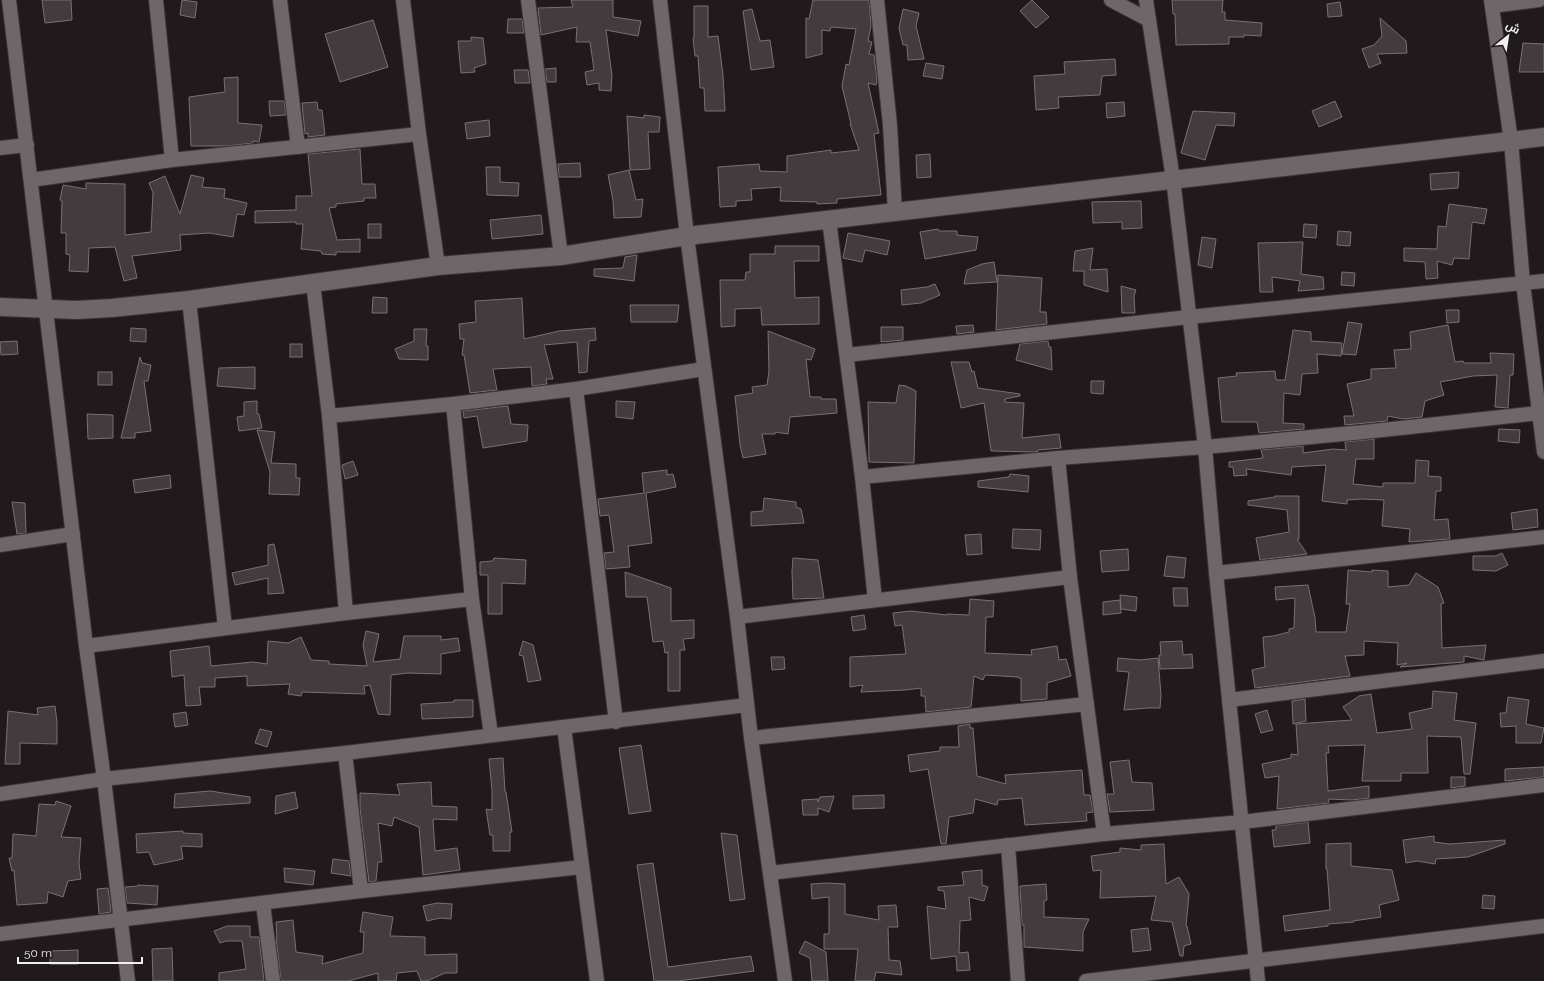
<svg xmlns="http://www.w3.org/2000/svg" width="1544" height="981" font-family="Raleway,Cairo,sans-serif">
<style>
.building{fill:#433c3e;stroke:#787173}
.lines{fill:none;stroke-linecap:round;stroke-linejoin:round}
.minor-casing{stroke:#393435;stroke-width:16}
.tertiary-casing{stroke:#393435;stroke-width:20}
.minor{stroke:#6e6668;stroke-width:14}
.tertiary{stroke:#6e6668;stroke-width:18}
</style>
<rect width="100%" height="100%" fill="#201a1c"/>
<g class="building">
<polygon points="42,0 71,0 72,20 45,23"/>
<polygon points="182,0 197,2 195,18 180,15"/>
<polygon points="571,0 613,0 613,17 641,21 638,36 606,30 612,76 611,91 599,90 599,83 587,85 585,72 594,70 590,42 576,42 577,27 541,35 538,8 573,7"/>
<polygon points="813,0 869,0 871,26 868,41 872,42 869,54 874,55 877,80 876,85 868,83 879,133 874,134 881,195 837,199 837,203 817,204 817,202 780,201 781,187 751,189 752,200 736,201 736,206 720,207 718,167 759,164 760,171 787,172 787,156 831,150 831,153 859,150 850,124 851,124 842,86 846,64 849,65 856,29 831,27 830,31 822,30 822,54 806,58 806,18 809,19"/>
<polygon points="1032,0 1049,17 1036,28 1020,11"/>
<polygon points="1172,0 1223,0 1222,12 1225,12 1225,20 1262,23 1261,36 1244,35 1244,37 1229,37 1229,44 1176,45 1175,14 1173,14"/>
<polygon points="1340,2 1342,16 1328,17 1327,4"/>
<polygon points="694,6 708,6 708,37 718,36 723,75 725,111 705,111 704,88 700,88 698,56 695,56 693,38 694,38"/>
<polygon points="752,9 760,41 770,40 774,67 751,70 743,11"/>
<polygon points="903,9 919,13 916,26 924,59 908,60 907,45 903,45 899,28"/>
<polygon points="1380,18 1406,41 1407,53 1377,54 1381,63 1369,68 1362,49 1374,45 1382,36"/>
<polygon points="508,19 522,19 524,33 507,33"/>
<polygon points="373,20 388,67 340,82 325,34"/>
<polygon points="471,37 483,38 486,64 474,68 475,72 461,73 458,41 471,41"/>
<polygon points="1523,43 1544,44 1544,72 1519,72"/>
<polygon points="1115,59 1116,75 1102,76 1100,95 1058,97 1059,108 1036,110 1034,76 1065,74 1064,62"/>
<polygon points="926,63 944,66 942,79 923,76"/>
<polygon points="556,68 556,82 547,82 545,69"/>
<polygon points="514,70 528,70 530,83 515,83"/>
<polygon points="238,77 238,123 262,125 259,142 253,141 253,143 228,146 191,146 189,97 225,92 224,78"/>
<polygon points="269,101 284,101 286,115 270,116"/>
<polygon points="1335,101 1342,117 1319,127 1312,111"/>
<polygon points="317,102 318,110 322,110 325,135 308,137 308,133 305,134 302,103"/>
<polygon points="1124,102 1125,116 1107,118 1106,103"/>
<polygon points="1193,111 1235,113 1234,126 1216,125 1205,160 1181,153"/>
<polygon points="644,115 660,117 659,132 648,132 650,169 630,170 627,116 644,118"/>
<polygon points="489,120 490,136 467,139 465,123"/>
<polygon points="360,149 362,184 375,184 376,198 364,198 364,201 336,204 336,207 329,208 337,240 360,239 360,252 336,252 336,255 322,254 321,251 301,249 303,224 296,224 296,222 255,223 255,211 296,210 296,196 312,196 308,154"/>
<polygon points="930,154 931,177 917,178 916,155"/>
<polygon points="580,163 581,177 559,177 558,164"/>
<polygon points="486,167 500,167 500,182 519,183 518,196 487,195"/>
<polygon points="629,170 636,200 643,199 641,217 614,218 613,200 608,175"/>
<polygon points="1459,172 1458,188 1431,190 1430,174"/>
<polygon points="191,175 204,178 202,187 225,189 224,198 247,203 244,215 237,214 233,237 209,233 180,235 181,250 132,256 137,278 124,281 115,247 89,248 88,272 69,271 70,255 66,254 66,233 61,233 62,201 60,200 63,185 86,189 86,183 125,184 125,235 151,232 153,193 149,183 165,176 180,214"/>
<polygon points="1141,201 1142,228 1122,229 1122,222 1093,223 1092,202"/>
<polygon points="1449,204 1487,209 1484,224 1473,222 1472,223 1469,259 1454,258 1452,265 1437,261 1438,278 1426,279 1425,262 1404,261 1404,248 1437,249 1438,226 1446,227"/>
<polygon points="541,215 543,234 492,239 490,220"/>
<rect x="368" y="224" width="13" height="14"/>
<polygon points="1304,224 1317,225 1316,238 1303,237"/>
<polygon points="938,229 939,231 957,231 957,235 978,237 976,250 925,259 920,232"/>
<polygon points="1338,231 1351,232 1350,246 1337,245"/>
<polygon points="848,233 890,241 887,255 865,250 862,262 843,258"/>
<polygon points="1202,237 1216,239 1212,268 1198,265"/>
<polygon points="1303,242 1301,274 1323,277 1324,289 1298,291 1300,281 1272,277 1273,292 1260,292 1258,243"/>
<polygon points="775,246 819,246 819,261 794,261 795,298 819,297 819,324 762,325 761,308 735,309 735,326 721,327 720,280 745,280 746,272 750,272 750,254 775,254"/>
<polygon points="1093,248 1090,270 1107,269 1108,292 1084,285 1084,271 1073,271 1075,251"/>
<polygon points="637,255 634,281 594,276 594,269 623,268 625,257"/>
<polygon points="994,262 997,282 964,284 967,270 982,264"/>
<polygon points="1342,272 1355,273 1354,286 1341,285"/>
<polygon points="998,275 1042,278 1040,312 1046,312 1047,324 996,330"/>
<polygon points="935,284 940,295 921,303 902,305 901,290 927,287"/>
<polygon points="1121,286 1136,290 1134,296 1135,313 1122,313"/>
<polygon points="373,297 387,298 387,313 372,313"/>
<polygon points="522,298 524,339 559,331 595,328 596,340 589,341 587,372 579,373 577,342 544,345 553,379 546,379 547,384 532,386 531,367 493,369 497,390 470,393 464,355 462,355 464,339 460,339 459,324 476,322 475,301"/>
<polygon points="630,305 679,305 677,322 631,322"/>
<polygon points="1446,310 1459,310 1459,322 1447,323"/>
<polygon points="1348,322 1362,324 1356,355 1342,354"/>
<polygon points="973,325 974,332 957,334 956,326"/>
<polygon points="1448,325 1455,362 1463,361 1464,363 1491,363 1490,353 1514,354 1513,375 1510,375 1508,408 1495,407 1497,375 1473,376 1440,382 1444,395 1425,401 1422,417 1403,419 1388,416 1387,421 1345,425 1344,416 1354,416 1347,384 1371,379 1371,369 1396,368 1394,350 1411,349 1410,332"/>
<polygon points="881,327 903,327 903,340 881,342"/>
<polygon points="131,328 146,329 146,342 130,341"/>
<polygon points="414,329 427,329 426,346 428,346 428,360 399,359 395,349 414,341"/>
<polygon points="1293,330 1311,332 1311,341 1342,343 1341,356 1317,354 1318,373 1302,374 1300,395 1284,393 1283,423 1304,424 1304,429 1259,433 1257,422 1222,422 1218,378 1237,376 1236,373 1275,371 1276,380 1285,380"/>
<polygon points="768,331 815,349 811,360 806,359 810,397 821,397 821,399 836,399 837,413 790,417 788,434 775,432 775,434 762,434 766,454 743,458 740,445 735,396 753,393 752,387 767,385 769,371"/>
<polygon points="17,341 18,354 1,355 0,342"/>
<polygon points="1048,341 1049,347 1051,347 1052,370 1016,360 1020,344"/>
<rect x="290" y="344" width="12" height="13"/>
<polygon points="140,357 142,363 151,365 148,381 144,381 151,431 135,433 135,438 121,438"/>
<polygon points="951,362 969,362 972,372 974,371 978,388 1020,394 1020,396 1005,399 1005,402 1024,403 1022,438 1059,434 1061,448 1038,450 1038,451 1035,452 991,451 984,403 961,408"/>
<polygon points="255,367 255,389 217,386 219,368"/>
<rect x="98" y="372" width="14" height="13"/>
<polygon points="1091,381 1104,381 1103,394 1091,393"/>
<polygon points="899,385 906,386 916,391 914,463 869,462 868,402 896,403"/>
<polygon points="257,401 257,414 259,414 262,428 239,431 237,417 244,416 244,402"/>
<polygon points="616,401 635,402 633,419 616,417"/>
<polygon points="508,406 511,424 528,425 527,441 483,448 477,416 464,418 463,411"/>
<polygon points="87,414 113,415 113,438 88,439"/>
<polygon points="1499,429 1520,430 1519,443 1498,441"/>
<polygon points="257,430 275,432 271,463 296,464 296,478 300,478 299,495 269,494 270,472"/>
<polygon points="1374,439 1374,459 1356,459 1353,484 1383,487 1383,483 1415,483 1416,460 1429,461 1428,476 1441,477 1441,491 1436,491 1434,520 1448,519 1450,539 1409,542 1410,529 1382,526 1384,500 1362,499 1347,500 1347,504 1322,501 1326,465 1292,467 1291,475 1246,469 1247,475 1234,476 1233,467 1229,467 1229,462 1263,458 1261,450 1303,446 1303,453 1333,449 1346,450 1345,442"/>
<polygon points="353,461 358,475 345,479 342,465"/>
<polygon points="667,470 667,475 673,474 676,487 646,493 652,543 628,546 630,567 606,569 604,553 614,552 609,515 600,516 598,499 644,493 642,473"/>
<polygon points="1010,474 1029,476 1028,492 978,487 978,481 1009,477"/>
<polygon points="170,475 171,488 135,493 133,480"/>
<polygon points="1275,496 1299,496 1299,539 1297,539 1307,554 1260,560 1256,538 1289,532 1287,510 1248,505 1248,501 1275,497"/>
<polygon points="764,498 796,502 796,507 801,509 804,523 751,526 751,512 763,511"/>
<polygon points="12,502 25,503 26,533 17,534"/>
<polygon points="1537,509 1538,527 1513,530 1511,513"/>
<polygon points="1013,529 1041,530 1040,550 1012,548"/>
<polygon points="981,534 982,554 967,555 965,535"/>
<polygon points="274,544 284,593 268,594 268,578 235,585 232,573 268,565 268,545"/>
<polygon points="1128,549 1129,570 1102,572 1100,551"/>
<polygon points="1502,553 1508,565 1496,571 1473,570 1473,556 1496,556"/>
<polygon points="1167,556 1186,558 1184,578 1164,576"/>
<polygon points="494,558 526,560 525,584 502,583 502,614 488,614 488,575 480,575 480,562 493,561"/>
<polygon points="793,558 818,560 824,598 793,599 792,572"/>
<polygon points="1348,570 1372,572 1372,570 1388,571 1388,587 1409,585 1416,573 1438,587 1444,603 1441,604 1442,648 1486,645 1484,660 1464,656 1464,662 1400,667 1407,663 1397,665 1398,643 1364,641 1364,655 1345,656 1350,676 1255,688 1252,670 1265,667 1263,637 1273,636 1289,632 1289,629 1294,628 1295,598 1276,600 1275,587 1308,585 1315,618 1316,632 1346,632 1350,604 1346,604"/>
<polygon points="625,572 671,588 671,621 694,620 694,638 683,639 685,650 680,650 680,691 668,691 668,652 665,653 663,641 653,642 647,597 626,597"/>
<polygon points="1173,588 1187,588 1188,606 1174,606"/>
<polygon points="1120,595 1137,597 1136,611 1121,609"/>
<polygon points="970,599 994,601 993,617 986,617 985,653 1032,655 1031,650 1057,646 1059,660 1066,659 1071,676 1047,683 1047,699 1021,701 1021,678 1018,678 1018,677 985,675 983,680 974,676 971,707 926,712 925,696 921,696 921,688 905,690 861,692 863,685 850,687 850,657 906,654 902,625 895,626 893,613 911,611 947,615 947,614 969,615"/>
<polygon points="1120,600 1121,613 1103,615 1103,602"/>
<polygon points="864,615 866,629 853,631 851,617"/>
<polygon points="366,631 379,634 373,662 400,659 404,636 441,636 441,640 458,638 460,651 441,654 441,674 408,673 391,675 390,715 378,714 370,685 364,686 365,694 302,692 301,696 288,694 290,684 247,686 247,676 215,678 215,687 199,687 201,705 186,706 184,675 172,677 170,651 209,646 211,666 253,662 267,664 268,641 288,643 301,637 311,660 329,661 329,664 367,666 363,645"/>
<polygon points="523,641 533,645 541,680 528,682 523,656 519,655"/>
<polygon points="1182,641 1183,655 1192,654 1193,668 1160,669 1159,655 1161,655 1160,642"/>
<polygon points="771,657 784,657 785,669 772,670"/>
<polygon points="1118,658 1140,660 1158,658 1161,695 1160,708 1148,708 1124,710 1129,672 1117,671"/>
<polygon points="1433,691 1457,693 1454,720 1476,723 1470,774 1464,774 1461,737 1427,736 1428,773 1401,773 1401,781 1362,781 1365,745 1328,746 1329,753 1326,753 1328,791 1369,786 1369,798 1352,800 1328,799 1329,803 1277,809 1279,776 1265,778 1262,764 1291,758 1291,754 1298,755 1296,724 1352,720 1343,707 1359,696 1371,694 1377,733 1412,729 1409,713 1432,708"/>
<polygon points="1508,697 1529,700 1526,724 1544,728 1541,743 1516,743 1516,726 1501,727 1500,713 1506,713"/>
<polygon points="1305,699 1306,721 1293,724 1292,701"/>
<polygon points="454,700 473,700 473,717 422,719 421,704 454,702"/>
<polygon points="55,706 57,722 57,744 20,743 20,764 5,764 8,711 38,715 37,708"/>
<polygon points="1267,710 1273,730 1261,733 1255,714"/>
<polygon points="186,712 188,725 175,727 173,714"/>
<polygon points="970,724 970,728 973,728 977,776 1006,784 1005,775 1082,770 1084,795 1090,795 1093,812 1086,813 1087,821 1025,825 1022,798 998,800 997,805 975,799 973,813 949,817 946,844 941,844 928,769 910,772 908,755 940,751 940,747 959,747 958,726"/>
<polygon points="260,729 272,732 267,747 255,743"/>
<polygon points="641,745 651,811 629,814 619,748"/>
<polygon points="503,758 505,792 506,792 512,832 510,832 510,851 493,851 493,835 490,835 486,809 492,810 492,790 489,759"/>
<polygon points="1129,760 1132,782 1152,783 1154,810 1110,812 1107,794 1114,794 1110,762"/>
<polygon points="1544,767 1544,777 1505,781 1505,769"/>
<polygon points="1451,777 1465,777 1465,786 1451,788"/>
<polygon points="431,782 432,806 457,807 457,820 433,819 435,851 457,848 460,870 423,875 419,827 394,817 392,826 378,823 382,862 378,862 376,881 369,882 360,809 360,793 400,795 397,784"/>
<polygon points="210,791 250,797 250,803 174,808 175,794"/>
<polygon points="295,792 298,808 275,814 276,796"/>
<polygon points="884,795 884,808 853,809 853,796"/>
<polygon points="834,796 829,812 818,808 818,815 803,815 802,800 818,799 818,802 820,797"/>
<polygon points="56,801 71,806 61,837 81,838 79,863 81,879 68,881 63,897 48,892 47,903 17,905 14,870 12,871 9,858 12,858 13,834 36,836 39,804 55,805"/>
<polygon points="1308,822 1310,843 1274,847 1272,830 1276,830 1276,826"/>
<polygon points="183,831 183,833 202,834 202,847 181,846 183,859 154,865 149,852 137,853 136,834"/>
<polygon points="721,833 737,835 745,899 730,901"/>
<polygon points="1434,836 1434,842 1450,844 1505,840 1505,844 1468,857 1436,859 1435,864 1417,861 1406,863 1403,840"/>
<polygon points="1351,843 1351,866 1392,870 1399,900 1379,905 1381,917 1353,921 1354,922 1328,924 1328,926 1285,931 1283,916 1330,910 1327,869 1326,869 1326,844"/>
<polygon points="1164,844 1166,884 1179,877 1189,894 1186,926 1187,926 1191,944 1184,946 1183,956 1180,956 1172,922 1151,920 1156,896 1100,898 1101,870 1093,871 1091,856 1120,852 1120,848 1141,850 1141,845"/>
<polygon points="333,859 349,861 351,876 331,873"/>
<polygon points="653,863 668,967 751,956 754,971 678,981 654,981 637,865"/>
<polygon points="284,868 315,871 313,885 285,882"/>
<polygon points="982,870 982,885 988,887 984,901 969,897 971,920 960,921 959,953 968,952 970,970 957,971 956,956 931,959 927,906 946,909 944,891 938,890 938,887 964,885 962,872"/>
<polygon points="827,883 845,884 845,914 879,920 878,906 896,905 898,927 888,927 889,960 900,961 902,975 876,972 874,981 855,981 858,949 824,949 824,934 829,934 829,897 812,899 811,884"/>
<polygon points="1046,884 1047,900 1044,901 1044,917 1089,919 1083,932 1083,951 1024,947 1024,925 1022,925 1020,886"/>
<polygon points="138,885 158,886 157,905 127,903 125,887 138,886"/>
<polygon points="108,888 111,912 99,914 97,889"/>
<polygon points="1483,895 1495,896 1494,909 1482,908"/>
<polygon points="437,903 452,904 451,919 440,918 427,921 423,906"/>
<polygon points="363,912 393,917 390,936 425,937 425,955 457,954 457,973 445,973 427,981 421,981 417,971 397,973 396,981 378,981 378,973 348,981 281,981 276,938 277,938 276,922 293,920 296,952 323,956 322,964 363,953 364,932 360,932"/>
<polygon points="227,926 250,926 250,937 259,937 264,981 219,981 219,973 246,969 242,941 226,941 220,943 214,931"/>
<polygon points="1148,928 1151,950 1133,952 1131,930"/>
<polygon points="805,941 826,952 828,981 812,981 810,958 799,953"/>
<polygon points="172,948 173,981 153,981 152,949"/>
<polygon points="78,950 78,964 50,964 50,951"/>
</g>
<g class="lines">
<defs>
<g id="minor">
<polyline points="9,0 86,646 104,779 128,981"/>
<polyline points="156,0 172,160"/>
<polyline points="280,0 298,147"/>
<polyline points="403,0 419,134 438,266"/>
<polyline points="528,0 561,256"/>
<polyline points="660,0 687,236 737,617 751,738 785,981"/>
<polyline points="877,0 890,125 895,212"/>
<polyline points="1111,0 1149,20"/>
<polyline points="1146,0 1173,179 1205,447 1216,573 1258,981"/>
<polyline points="1491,0 1511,141 1523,283 1544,452"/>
<polyline points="1492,6 1539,0"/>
<polyline points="0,148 27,145"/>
<polyline points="31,180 172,160 419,134"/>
<polyline points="829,220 862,477 875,600"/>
<polyline points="313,283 329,416 346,613"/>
<polyline points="189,300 225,628"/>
<polyline points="847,355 1189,317 1544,281"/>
<polyline points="576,389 616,722"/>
<polyline points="453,404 472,599 491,735"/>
<polyline points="329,416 453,404 576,389 704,369"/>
<polyline points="1058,458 1070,577 1104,834"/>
<polyline points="862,477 1058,458 1205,447 1364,432 1539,413"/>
<polyline points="0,545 73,534"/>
<polyline points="1216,573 1544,537"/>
<polyline points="737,617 1070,577"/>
<polyline points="86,646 346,613 472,599"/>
<polyline points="1229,700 1544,661"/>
<polyline points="564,727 597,981"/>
<polyline points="751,738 1087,704"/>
<polyline points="345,753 361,891"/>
<polyline points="0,794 104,779 345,753 747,705"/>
<polyline points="1008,845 1018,981"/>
<polyline points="770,873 1104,834 1242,822 1544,785"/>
<polyline points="263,904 273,981"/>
<polyline points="0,934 361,891 582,867"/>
<polyline points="1086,981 1544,926"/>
</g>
<polyline id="tertiary" points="0,307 76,310 112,308 189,300 438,266 561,256 687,236 1544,137"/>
</defs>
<use href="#minor" class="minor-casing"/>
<use href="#tertiary" class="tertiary-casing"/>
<use href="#minor" class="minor"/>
<use href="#tertiary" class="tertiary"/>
</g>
<g transform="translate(1508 36) rotate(30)" stroke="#201a1c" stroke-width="3" paint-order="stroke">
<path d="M0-3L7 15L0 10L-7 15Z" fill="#f3eff0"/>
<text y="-6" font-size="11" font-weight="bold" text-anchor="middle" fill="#f3eff0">ش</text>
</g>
<path d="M18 957v6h124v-6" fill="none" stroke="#f3eff0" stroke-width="2"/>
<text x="24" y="957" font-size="12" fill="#f3eff0" stroke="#201a1c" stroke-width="3" paint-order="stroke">50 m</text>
</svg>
